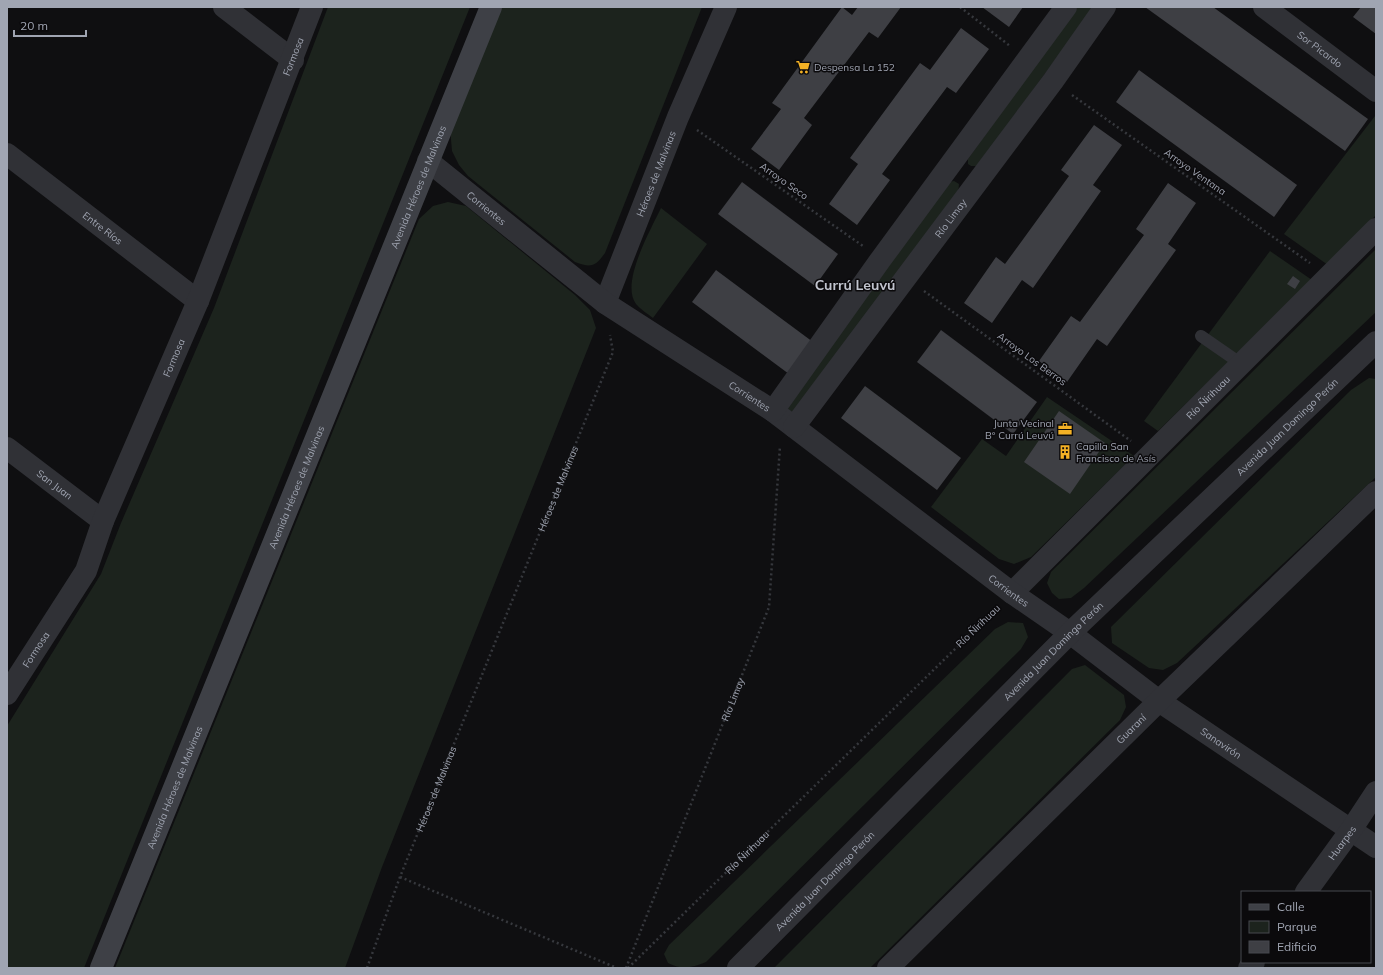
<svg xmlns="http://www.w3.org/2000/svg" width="1383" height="975" font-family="Mulish,sans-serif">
<rect width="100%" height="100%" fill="#0f0f11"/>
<g fill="#1c231d">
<polygon points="328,7 470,7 84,968 7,968 7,726 101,574 121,523 214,308"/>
<path d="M502 7H702L605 253C595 267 591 268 575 262L468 176 459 165 452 151 450 128Z"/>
<polygon points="1077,7 1094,7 977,166 971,166 968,164 968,159"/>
<polygon points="1375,116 1376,117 1376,215 1328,265 1284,234"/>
<polygon points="954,181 959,184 958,194 792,412 788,409 788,404 949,182"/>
<polygon points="448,202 466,206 575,295 590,310 596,328 382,867 345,968 115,968 419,219 433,206"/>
<path d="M661 208 707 244 653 318C648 314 640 309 636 304 620 283 651 229 661 208Z"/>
<polygon points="1376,249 1376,312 1084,588 1071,598 1059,599 1052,593 1047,583 1051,572"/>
<polygon points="1270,251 1312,280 1158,431 1144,421"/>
<polygon points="1369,378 1376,379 1376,477 1177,663 1163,670 1149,668 1112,643 1111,627 1351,390"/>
<polygon points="1047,397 1134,456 1031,557 1014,564 999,559 931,507 982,439 1006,456"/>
<path d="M1008 622 1023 623 1028 637 1021 649 706 962C691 968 682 970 668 963L664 954 669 945 995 629Z"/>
<polygon points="1085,665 1124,695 1126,707 1120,720 870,968 774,968 1072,669"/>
</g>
<g fill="#3e3f44">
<polygon points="842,7 852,15 858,7 901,7 878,38 869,32 804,118 812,125 779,170 751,149 781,109 772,103"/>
<polygon points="982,7 1023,7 1009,27"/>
<polygon points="1145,7 1213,7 1368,119 1345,151"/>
<polygon points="1361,7 1376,7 1376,34 1353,17"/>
<polygon points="961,28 989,49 956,93 947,87 882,174 890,180 857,225 829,204 858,164 850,158 920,63 930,70"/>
<polygon points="1139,70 1297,185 1274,217 1116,102"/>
<polygon points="1094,125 1122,145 1093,185 1101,191 1033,288 1022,280 992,323 964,303 996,257 1005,264 1069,176 1061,170"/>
<polygon points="742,182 838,254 815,286 718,214"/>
<polygon points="1168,183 1196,203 1168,244 1176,250 1107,346 1097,339 1067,382 1039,361 1071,316 1080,322 1144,235 1136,229"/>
<polygon points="716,270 813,342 789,374 692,302"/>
<polygon points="1293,276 1300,281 1295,289 1287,284"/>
<polygon points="941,330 1037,402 1013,434 917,362"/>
<polygon points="865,386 961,458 937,490 841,418"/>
<polygon points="1059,411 1105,443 1070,494 1024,462"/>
</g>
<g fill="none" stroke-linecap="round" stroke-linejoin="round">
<g stroke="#36383d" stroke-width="2.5" stroke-dasharray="2 3" stroke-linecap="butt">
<polyline points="960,7 1010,46"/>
<polyline points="1072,95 1310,263"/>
<polyline points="697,130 863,246"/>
<polyline points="924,291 1131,441"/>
<polyline points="400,877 617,968"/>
<path id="s1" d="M367 968 400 877 613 352 610 335"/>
<path id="s2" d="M626 968 769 607 780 446"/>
<path id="s3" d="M628 968 996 609"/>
</g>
<polyline stroke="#303136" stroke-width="12" points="1201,336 1240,363"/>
<g stroke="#303136" stroke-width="22">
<polyline points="224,7 293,60"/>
<path id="s4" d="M1264 7 1376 91"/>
<path id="s5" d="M7 154 198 301"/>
<path id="s6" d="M605 303 678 117 726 7"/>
<path id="s7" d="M7 448 103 521"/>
<path id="s8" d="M1012 593 1376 229"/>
<path id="s9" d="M1070 633 1159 701 1376 847"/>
<path id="s10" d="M7 694 86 571 103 521 198 301 312 7"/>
<path id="s11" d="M1306 892 1351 830 1376 792"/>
<path id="s12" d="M888 968 1159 701 1376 492"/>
<polyline points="1249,968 1254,962"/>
</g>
<g stroke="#303136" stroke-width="22">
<path id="s13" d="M428 161 605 303 773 411 1012 593 1070 633"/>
<polyline points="773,411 881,259 1066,7"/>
<path id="s14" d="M794 427 1053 81 1105 7"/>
<path id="s15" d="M738 968 1070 633 1376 342"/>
</g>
<path stroke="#3e4046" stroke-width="22" id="s16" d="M101 968 491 7"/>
</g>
<defs>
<symbol id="supermarket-bare" viewBox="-9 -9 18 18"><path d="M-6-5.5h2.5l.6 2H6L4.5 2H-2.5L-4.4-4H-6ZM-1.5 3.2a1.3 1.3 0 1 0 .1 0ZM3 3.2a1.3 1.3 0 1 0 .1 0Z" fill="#f3b125" stroke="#0b0a0c" stroke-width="2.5" paint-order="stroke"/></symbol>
<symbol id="office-bare" viewBox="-9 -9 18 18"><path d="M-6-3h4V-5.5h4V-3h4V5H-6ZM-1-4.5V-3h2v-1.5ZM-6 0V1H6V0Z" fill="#f3b125" stroke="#0b0a0c" stroke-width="2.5" paint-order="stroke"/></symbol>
<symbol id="building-bare" viewBox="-9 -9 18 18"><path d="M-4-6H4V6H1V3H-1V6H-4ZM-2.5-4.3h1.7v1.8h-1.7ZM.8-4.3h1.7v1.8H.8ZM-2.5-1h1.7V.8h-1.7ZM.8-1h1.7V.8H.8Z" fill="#f3b125" stroke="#0b0a0c" stroke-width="2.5" paint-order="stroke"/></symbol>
</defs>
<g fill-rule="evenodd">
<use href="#supermarket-bare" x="793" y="57" width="20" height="20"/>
<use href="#office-bare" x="1055" y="419" width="20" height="20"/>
<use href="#building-bare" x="1055" y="442" width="20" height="20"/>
</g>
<g text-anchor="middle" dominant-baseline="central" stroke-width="3" stroke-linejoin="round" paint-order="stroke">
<g font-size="10" fill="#a0a5b2" stroke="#0b0a0c">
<text stroke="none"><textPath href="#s4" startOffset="70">Sor Picardo</textPath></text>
<text stroke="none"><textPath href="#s10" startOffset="701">Formosa</textPath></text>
<text transform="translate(1195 172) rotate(35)">Arroyo Ventana</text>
<text stroke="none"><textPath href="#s6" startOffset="139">Héroes de Malvinas</textPath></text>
<text transform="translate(784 181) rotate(35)">Arroyo Seco</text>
<text stroke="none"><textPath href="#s16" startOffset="843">Avenida Héroes de Malvinas</textPath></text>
<text stroke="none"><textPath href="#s13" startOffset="75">Corrientes</textPath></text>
<text stroke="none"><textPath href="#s14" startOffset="261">Río Limay</textPath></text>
<text stroke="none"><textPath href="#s5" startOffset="121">Entre Ríos</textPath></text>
<text stroke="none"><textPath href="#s10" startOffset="377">Formosa</textPath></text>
<text transform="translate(1032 359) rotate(36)">Arroyo Los Berros</text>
<text stroke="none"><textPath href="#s13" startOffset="399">Corrientes</textPath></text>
<text stroke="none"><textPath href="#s8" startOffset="277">Río Ñirihuau</textPath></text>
<text stroke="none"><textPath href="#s15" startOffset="771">Avenida Juan Domingo Perón</textPath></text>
<text stroke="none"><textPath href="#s7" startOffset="60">San Juan</textPath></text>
<text stroke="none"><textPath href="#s16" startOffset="519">Avenida Héroes de Malvinas</textPath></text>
<text stroke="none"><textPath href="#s1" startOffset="516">Héroes de Malvinas</textPath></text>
<text stroke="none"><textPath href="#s13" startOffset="723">Corrientes</textPath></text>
<text transform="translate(978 626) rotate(-44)">Río Ñirihuau</text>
<text stroke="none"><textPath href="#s10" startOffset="53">Formosa</textPath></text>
<text stroke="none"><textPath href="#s15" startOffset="447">Avenida Juan Domingo Perón</textPath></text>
<text stroke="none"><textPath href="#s2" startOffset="289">Río Limay</textPath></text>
<text stroke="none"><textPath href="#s12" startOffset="341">Guaraní</textPath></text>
<text stroke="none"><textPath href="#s9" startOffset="187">Sanavirón</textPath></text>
<text stroke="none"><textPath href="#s16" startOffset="195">Avenida Héroes de Malvinas</textPath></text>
<text stroke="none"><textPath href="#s1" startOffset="192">Héroes de Malvinas</textPath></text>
<text stroke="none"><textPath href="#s11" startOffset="61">Huarpes</textPath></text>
<text stroke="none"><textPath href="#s3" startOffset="166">Río Ñirihuau</textPath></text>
<text stroke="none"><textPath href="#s15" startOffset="123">Avenida Juan Domingo Perón</textPath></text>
</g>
<g font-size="10" fill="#a0a5b2" stroke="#0b0a0c" text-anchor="start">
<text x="814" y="67">Despensa La 152</text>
<text x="1054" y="423" text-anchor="end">Junta Vecinal<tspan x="1054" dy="12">B° Currú Leuvú</tspan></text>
<text x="1076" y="446">Capilla San<tspan x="1076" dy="12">Francisco de Asís</tspan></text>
</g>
<g font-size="14" font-weight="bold" fill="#c1c4ce" stroke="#0b0a0c">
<text x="855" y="285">Currú Leuvú</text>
</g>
</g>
<rect width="1383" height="975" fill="none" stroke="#a0a5b2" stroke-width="16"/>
<rect x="1241" y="891" width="130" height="72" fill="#0b0a0c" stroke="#47484e"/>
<rect x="1249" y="904" width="20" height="6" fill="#3e4046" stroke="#47484e"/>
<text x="1277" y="911" font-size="12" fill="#a0a5b2">Calle</text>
<rect x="1249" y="921" width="20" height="12" fill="#1c231d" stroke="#47484e"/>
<text x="1277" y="931" font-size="12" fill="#a0a5b2">Parque</text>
<rect x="1249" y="941" width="20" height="12" fill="#3e3f44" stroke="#47484e"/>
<text x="1277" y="951" font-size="12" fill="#a0a5b2">Edificio</text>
<path d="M14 30v6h72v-6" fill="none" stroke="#a0a5b2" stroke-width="2"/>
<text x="20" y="30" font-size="12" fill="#a0a5b2" stroke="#0b0a0c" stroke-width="3" paint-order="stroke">20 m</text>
</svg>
